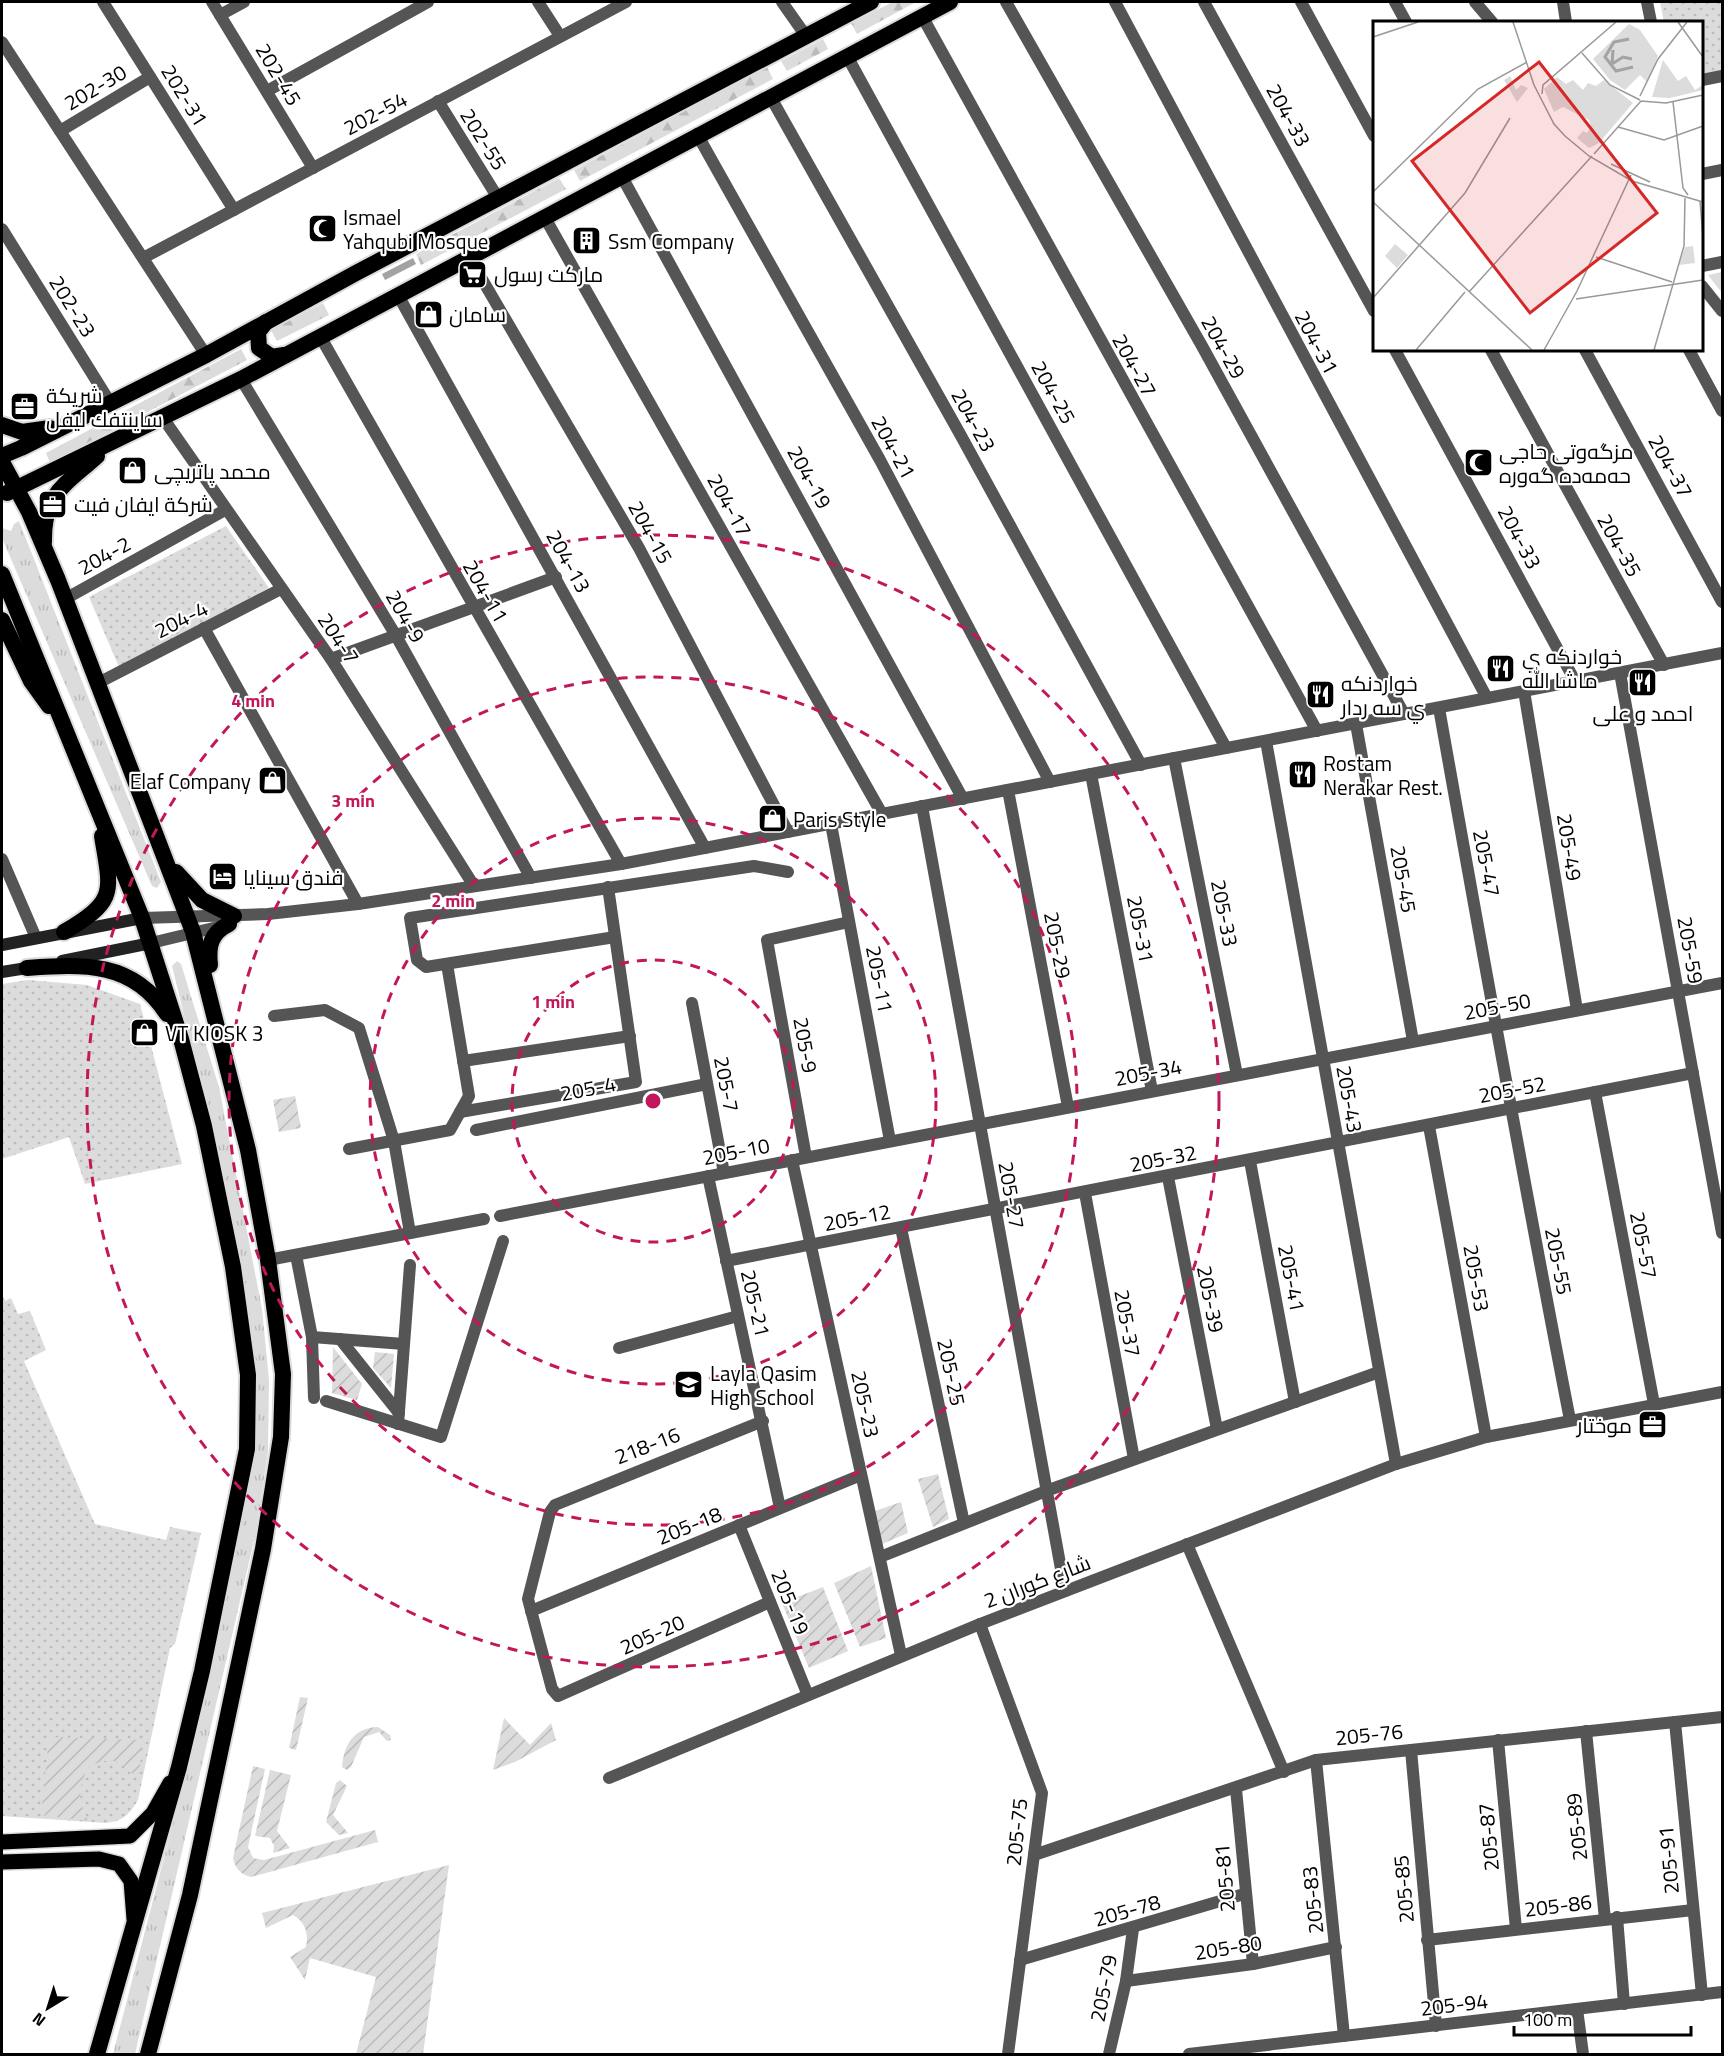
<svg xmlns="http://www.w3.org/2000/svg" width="1724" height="2056" font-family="'Titillium Web',Cairo,sans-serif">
<defs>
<pattern id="grass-tufts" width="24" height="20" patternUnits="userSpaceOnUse" patternTransform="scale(1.5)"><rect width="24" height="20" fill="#dcdcdc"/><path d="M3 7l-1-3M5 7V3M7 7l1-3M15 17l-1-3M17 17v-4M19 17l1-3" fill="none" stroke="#bbb"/></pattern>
<pattern id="forest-firs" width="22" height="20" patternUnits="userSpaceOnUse" patternTransform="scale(1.5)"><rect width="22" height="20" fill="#dcdcdc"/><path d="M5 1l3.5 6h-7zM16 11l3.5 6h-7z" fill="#bbb"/></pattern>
<pattern id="park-dots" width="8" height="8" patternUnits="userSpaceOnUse" patternTransform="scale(1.5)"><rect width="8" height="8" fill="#dcdcdc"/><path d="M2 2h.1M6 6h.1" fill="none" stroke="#bbb" stroke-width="1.8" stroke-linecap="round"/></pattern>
<pattern id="garden-furrows" width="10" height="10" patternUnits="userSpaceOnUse" patternTransform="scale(1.5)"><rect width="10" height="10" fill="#dcdcdc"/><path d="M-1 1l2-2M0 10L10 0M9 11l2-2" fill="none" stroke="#bbb"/></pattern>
</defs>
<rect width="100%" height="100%" fill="#fff"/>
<g fill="url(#grass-tufts)">
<polygon points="1722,272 1722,293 1708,275"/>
<polygon points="19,521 161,882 157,888 152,886 2,538 2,528 11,531 14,524"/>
<polygon points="177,961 181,964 219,1087 262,1309 269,1380 268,1451 256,1532 135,2054 113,2054 179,1800 240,1530 252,1451 203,1093 172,966"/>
</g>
<g fill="url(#forest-firs)">
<polygon points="893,2 916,2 857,34 851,23"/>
<polygon points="823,39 828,49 787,71 781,61"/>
<polygon points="767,67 773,79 580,181 574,170"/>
<polygon points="559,178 566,189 421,265 416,254"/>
<polygon points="323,303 329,315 277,341 271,330"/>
<polygon points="241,349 247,360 50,463 46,453"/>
</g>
<g fill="url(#park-dots)">
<polygon points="1660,2 1722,2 1722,70 1702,74 1702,22 1664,22"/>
<polygon points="226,526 269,588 119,667 89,597"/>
<polygon points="28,980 87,985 140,1004 182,1164 85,1184 69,1137 2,1159 2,984"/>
<path d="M2 1294 5 1301 11 1298 18 1314 30 1311 46 1350 24 1361 95 1524 166 1540 170 1527 201 1533 175 1644 170 1648 138 1800C129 1815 123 1821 106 1823L2 1816Z"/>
</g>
<g fill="url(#garden-furrows)">
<polygon points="295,1096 301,1128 279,1132 273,1100"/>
<polygon points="333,1347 362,1384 357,1400 332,1393"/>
<polygon points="375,1352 394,1354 391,1388 373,1368"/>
<polygon points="938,1474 949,1519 933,1527 918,1479"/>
<polygon points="901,1502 908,1533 882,1544 875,1511"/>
<polygon points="871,1566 886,1638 860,1647 834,1583"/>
<polygon points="823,1587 848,1651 809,1668 782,1603"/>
<polygon points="300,1697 308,1698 296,1750 289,1748"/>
<polygon points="504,1718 530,1745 551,1723 556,1740 515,1762 493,1770"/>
<path d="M378 1727 390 1735 391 1740 387 1741 379 1732 364 1737 351 1767 347 1770 342 1767C344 1744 354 1728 378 1727Z"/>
<path d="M49 1737 142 1740 139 1781C122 1760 114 1756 89 1766 78 1787 77 1801 89 1821L41 1815Z"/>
<path d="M253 1766 265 1769 248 1847 253 1858 264 1860 375 1830 378 1842 251 1877C241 1875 235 1868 233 1858Z"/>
<polygon points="270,1770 291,1775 277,1831 290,1848 273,1853 274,1846 270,1838 255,1836"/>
<polygon points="340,1780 347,1786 333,1815 348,1833 339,1835 326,1822 336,1783"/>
<path d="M449 1865 423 2054H356L376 1977 310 1958 305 1980 290 1957 306 1947C309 1933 305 1922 293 1915L266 1928 262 1913Z"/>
</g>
<polygon fill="#a3a3a3" points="413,258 416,264 385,280 382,274"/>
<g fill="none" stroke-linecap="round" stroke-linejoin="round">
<defs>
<g id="primary">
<polyline points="2,1842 130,1836 153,1813 170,1783"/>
<polyline points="2,1862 99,1859 119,1864 131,1881 134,1919"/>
</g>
<g id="trunk">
<polyline points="266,322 258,332 259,348 272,357 284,355"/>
<polyline points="2,425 22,432 50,428"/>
<polyline points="2,456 21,448 206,355 356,273 871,2"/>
<polyline points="2,462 29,512 58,580 193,932 248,1150 268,1260 283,1374 281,1437 263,1549 190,1895 148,2054"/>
<polyline points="7,493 241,379 950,2"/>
<path d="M44 542C43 494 64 486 97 456"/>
<polyline points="2,574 142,918 181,1039 204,1126 233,1267 248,1375 247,1449 202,1671 179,1767 97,2054"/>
<polyline points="2,620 31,681 49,706"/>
<polyline points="176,872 202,900 234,916"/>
<path d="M64 932C118 900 111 892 102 836"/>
<path d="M210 965C208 947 210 933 229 924"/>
<path d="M27 968C84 964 133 961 167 1014"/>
</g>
</defs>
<use href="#primary" stroke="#dbdbdb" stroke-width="18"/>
<use href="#trunk" stroke="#dbdbdb" stroke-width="20"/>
<g stroke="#555" stroke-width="12">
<polyline points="103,2 234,210"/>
<polyline points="212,2 313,168"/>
<polyline points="538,2 560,36"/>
<polyline points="1006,2 1202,346 1404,714"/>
<polyline points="1115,2 1487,698"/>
<polyline points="1204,2 1374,311"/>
<polyline points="1301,2 1374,136"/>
<polyline points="1395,2 1406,22"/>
<polyline points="1475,2 1492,22"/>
<polyline points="1563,2 1566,22"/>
<polyline points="1647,2 1651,22"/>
<polyline points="220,15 244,2"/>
<polyline points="922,16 1317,731"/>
<polyline points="2,42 206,355"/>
<polyline points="847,56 1226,748"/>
<polyline points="1702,80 1722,76"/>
<polyline points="267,91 428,2"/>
<polyline points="770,96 960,434 1141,765"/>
<polyline points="438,101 498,198"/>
<polyline points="60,131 150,77"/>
<polyline points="697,134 880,460 1050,782"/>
<polyline points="1702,174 1722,170"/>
<polyline points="621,175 963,799"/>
<polyline points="544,216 882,814"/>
<polyline points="2,229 111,404"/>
<polyline points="469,257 639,548 788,832"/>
<polyline points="143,258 626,2"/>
<polyline points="1702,266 1722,262"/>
<polyline points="1702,286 1722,311"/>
<polyline points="398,295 705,848"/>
<polyline points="320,336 621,864"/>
<polyline points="1395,350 1575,681"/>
<polyline points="1491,350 1664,665"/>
<polyline points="1585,350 1722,602"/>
<polyline points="1689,350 1722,411"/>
<polyline points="241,379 395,634 531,878"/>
<polyline points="163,418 331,659 474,886"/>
<polyline points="65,599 225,510"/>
<polyline points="204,628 358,904"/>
<polyline points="331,659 556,577"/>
<polyline points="1620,673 1722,1233"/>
<polyline points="98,683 281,589"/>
<polyline points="1524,691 1577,1010"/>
<path d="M1439 708C1481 945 1524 1183 1570 1420"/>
<polyline points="1356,724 1413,1041"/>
<polyline points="1266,741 1396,1464"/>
<polyline points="1174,758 1237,1075"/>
<polyline points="1091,774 1152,1091"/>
<polyline points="1008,790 1068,1107"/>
<polyline points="922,806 1065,1591"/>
<polyline points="831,824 890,1141"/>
<polyline points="2,859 36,938"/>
<polyline points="615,937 426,967 417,960 410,918 754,866 788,872"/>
<polyline points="692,1003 724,1173"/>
<polyline points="274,1016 325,1010 359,1028 394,1141 410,1233"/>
<polyline points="463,1061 630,1036"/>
<polyline points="1595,1092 1654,1404"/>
<polyline points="460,1112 636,1082 608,887"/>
<polyline points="1429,1126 1486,1437"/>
<polyline points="476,1130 707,1084"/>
<polyline points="349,1149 450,1130 469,1096 447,964"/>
<polyline points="806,1157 767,940 849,922"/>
<polyline points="792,1160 901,1655"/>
<polyline points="1250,1161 1295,1402"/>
<polyline points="708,1176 780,1508"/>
<polyline points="1168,1177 1217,1429"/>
<polyline points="1085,1193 1134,1459"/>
<polyline points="500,1216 1722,983"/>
<polyline points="901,1228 964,1523"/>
<polyline points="296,1255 312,1337 314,1398"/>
<polyline points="268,1260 484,1219"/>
<polyline points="726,1261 1693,1073"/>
<polyline points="312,1337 404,1344"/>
<polyline points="340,1339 399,1413"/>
<polyline points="619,1348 738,1316"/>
<polyline points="326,1401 441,1437 503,1241"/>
<polyline points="763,1421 555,1505 550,1512 528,1599 552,1689 558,1696 770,1602"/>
<polyline points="398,1424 410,1265"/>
<polyline points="739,1525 807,1693"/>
<polyline points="1187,1544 1284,1772"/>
<polyline points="880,1557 1046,1491 1379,1372"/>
<polyline points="531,1611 861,1475"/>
<polyline points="980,1624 1042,1793 1008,2054"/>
<polyline points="1675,1722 1702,1995"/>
<polyline points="1586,1731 1605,1919"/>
<polyline points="1498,1740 1516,1929"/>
<polyline points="1411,1750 1436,2026"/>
<polyline points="1316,1760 1344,2036"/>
<polyline points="1236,1789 1253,1964"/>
<polyline points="1034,1855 1316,1760 1722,1717"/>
<polyline points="1617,1917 1624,2004"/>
<polyline points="1427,1940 1693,1910"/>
<polyline points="1020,1960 1244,1894"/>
<polyline points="1126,1981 1253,1964 1336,1947"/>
<polyline points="1577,2009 1583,2054"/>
<polyline points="1109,2054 1126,1981 1133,1929"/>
<polyline points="1189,2054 1722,1992"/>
</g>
<g stroke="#555" stroke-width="12">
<polyline points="782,2 806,36"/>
<polyline points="142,918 268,914 358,904 621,864 1722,653"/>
<polyline points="151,943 226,925"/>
<polyline points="609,1778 980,1624 1396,1464 1486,1437 1722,1392"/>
</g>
<g stroke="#222" stroke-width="12">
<polyline points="2,945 142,918"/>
<polyline points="62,961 151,943"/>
<polyline points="2,972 33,967"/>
</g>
<use href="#primary" stroke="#000" stroke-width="15"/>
<use href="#trunk" stroke="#000" stroke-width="16"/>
</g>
<g fill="none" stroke="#c2185b" stroke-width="3" stroke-dasharray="10 8">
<circle cx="653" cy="1101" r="141"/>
<circle cx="653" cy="1101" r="283"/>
<circle cx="653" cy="1101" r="424"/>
<circle cx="653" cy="1101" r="566"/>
</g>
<defs>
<symbol id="mosque-square" viewBox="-11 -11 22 22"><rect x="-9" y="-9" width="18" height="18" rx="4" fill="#000" stroke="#fff"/><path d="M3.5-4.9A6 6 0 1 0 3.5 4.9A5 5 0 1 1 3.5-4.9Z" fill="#fff"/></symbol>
<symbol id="building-square" viewBox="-11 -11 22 22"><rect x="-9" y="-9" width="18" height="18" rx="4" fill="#000" stroke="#fff"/><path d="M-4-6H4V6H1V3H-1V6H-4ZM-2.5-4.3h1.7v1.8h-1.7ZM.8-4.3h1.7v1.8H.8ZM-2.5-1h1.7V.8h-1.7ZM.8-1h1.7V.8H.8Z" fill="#fff"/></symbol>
<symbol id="supermarket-square" viewBox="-11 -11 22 22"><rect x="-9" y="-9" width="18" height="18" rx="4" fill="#000" stroke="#fff"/><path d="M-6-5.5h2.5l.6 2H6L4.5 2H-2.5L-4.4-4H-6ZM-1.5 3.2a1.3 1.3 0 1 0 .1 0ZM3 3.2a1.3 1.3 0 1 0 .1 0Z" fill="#fff"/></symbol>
<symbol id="shop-square" viewBox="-11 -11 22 22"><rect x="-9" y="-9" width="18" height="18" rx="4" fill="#000" stroke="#fff"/><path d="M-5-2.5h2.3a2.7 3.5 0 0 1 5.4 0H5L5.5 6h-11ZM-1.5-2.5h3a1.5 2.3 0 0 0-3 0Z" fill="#fff"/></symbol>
<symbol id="office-square" viewBox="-11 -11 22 22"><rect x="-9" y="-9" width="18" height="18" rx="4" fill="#000" stroke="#fff"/><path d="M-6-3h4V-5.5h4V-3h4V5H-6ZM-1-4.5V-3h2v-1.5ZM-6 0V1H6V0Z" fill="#fff"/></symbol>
<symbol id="restaurant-square" viewBox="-11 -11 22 22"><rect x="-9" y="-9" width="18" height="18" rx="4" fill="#000" stroke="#fff"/><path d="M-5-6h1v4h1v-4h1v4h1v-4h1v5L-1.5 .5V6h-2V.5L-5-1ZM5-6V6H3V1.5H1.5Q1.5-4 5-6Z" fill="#fff"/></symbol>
<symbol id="hotel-square" viewBox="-11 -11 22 22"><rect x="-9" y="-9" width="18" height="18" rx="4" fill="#000" stroke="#fff"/><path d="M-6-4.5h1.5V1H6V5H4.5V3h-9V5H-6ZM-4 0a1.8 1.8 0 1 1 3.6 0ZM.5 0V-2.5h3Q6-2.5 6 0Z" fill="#fff"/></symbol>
<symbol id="school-square" viewBox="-11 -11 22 22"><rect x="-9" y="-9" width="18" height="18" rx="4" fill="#000" stroke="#fff"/><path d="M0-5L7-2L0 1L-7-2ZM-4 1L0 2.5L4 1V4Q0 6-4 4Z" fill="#fff"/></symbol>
</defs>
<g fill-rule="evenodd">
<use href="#mosque-square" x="306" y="212" width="33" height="33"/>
<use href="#building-square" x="570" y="224" width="33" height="33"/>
<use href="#supermarket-square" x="456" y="258" width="33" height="33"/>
<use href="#shop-square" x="412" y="298" width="33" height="33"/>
<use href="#office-square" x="8" y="390" width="33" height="33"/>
<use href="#mosque-square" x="1462" y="446" width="33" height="33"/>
<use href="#shop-square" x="116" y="454" width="33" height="33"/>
<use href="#office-square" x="36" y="488" width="33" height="33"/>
<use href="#restaurant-square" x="1484" y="652" width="33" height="33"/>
<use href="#restaurant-square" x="1626" y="666" width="33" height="33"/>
<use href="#restaurant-square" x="1304" y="678" width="33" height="33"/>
<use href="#restaurant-square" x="1286" y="758" width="33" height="33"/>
<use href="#shop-square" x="256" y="764" width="33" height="33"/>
<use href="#shop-square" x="756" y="802" width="33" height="33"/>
<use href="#hotel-square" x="206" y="860" width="33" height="33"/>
<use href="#shop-square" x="128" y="1016" width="33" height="33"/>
<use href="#school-square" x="672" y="1368" width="33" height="33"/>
<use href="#office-square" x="1636" y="1408" width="33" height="33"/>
</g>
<g text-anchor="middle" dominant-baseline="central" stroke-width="4.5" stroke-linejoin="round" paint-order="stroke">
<g font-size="21" fill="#000" stroke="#fff">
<text transform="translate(279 74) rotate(59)">202-45</text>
<text transform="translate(95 87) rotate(-31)">202-30</text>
<text transform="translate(185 95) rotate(58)">202-31</text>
<text transform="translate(375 113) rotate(-28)">202-54</text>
<text transform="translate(1289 115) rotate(61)">204-33</text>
<text transform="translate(484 139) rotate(58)">202-55</text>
<text transform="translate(73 306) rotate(58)">202-23</text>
<text transform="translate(1317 342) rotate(62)">204-31</text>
<text transform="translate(1224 347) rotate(61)">204-29</text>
<text transform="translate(1135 365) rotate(61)">204-27</text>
<text transform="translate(1054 392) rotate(61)">204-25</text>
<text transform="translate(974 420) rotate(61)">204-23</text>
<text transform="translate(894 447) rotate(61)">204-21</text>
<text transform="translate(1671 466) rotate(61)">204-37</text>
<text transform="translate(810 477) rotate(61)">204-19</text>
<text transform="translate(730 505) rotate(61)">204-17</text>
<text transform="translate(651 532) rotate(61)">204-15</text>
<text transform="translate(1520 537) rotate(62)">204-33</text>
<text transform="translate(1620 545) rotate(61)">204-35</text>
<text transform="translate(104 555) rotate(-29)">204-2</text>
<text transform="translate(569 561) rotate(61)">204-13</text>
<text transform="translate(486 591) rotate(60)">204-11</text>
<text transform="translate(406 616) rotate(60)">204-9</text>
<text transform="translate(181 619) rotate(-27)">204-4</text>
<text transform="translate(339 638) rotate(56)">204-7</text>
<text transform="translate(1570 847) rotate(81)">205-49</text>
<text transform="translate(1487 863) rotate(79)">205-47</text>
<text transform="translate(1404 879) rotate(80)">205-45</text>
<text transform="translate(1225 913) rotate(79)">205-33</text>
<text transform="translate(1141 929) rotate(79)">205-31</text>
<text transform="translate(1058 945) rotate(79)">205-29</text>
<text transform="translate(1691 950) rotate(80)">205-59</text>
<text transform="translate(880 979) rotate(79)">205-11</text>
<text transform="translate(1497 1006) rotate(-11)">205-50</text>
<text transform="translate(806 1045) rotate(80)">205-9</text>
<text transform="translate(1148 1072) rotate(-11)">205-34</text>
<text transform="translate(727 1084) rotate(79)">205-7</text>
<text transform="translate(588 1088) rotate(-11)">205-4</text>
<text transform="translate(1512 1089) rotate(-11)">205-52</text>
<text transform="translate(1350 1099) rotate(80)">205-43</text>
<text transform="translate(736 1151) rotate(-11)">205-10</text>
<text transform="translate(1163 1158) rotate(-11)">205-32</text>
<text transform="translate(1012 1195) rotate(80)">205-27</text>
<text transform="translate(857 1217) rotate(-11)">205-12</text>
<text transform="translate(1644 1245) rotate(79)">205-57</text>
<text transform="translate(1559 1261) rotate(79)">205-55</text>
<text transform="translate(1292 1278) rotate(79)">205-41</text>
<text transform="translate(1477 1278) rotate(80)">205-53</text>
<text transform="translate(1211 1299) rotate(79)">205-39</text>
<text transform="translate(756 1303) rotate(77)">205-21</text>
<text transform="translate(1128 1323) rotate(80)">205-37</text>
<text transform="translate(952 1372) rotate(78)">205-25</text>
<text transform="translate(866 1404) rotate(78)">205-23</text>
<text transform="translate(647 1445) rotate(-21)">218-16</text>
<text transform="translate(689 1525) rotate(-22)">205-18</text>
<text transform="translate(1037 1581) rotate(-21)">شارع كوران 2</text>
<text transform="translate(791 1602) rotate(68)">205-19</text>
<text transform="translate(652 1634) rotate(-24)">205-20</text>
<text transform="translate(1369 1734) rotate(-6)">205-76</text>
<text transform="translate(1576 1827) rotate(-96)">205-89</text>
<text transform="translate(1016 1832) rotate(-84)">205-75</text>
<text transform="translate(1488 1837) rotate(-95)">205-87</text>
<text transform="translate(1668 1860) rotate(-95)">205-91</text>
<text transform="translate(1224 1878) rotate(-95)">205-81</text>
<text transform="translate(1403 1889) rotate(-95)">205-85</text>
<text transform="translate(1312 1900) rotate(-96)">205-83</text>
<text transform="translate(1558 1905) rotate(-7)">205-86</text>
<text transform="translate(1127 1910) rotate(-16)">205-78</text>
<text transform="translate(1228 1947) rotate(-9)">205-80</text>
<text transform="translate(1103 1988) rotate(-79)">205-79</text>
<text transform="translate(1454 2004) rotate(-7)">205-94</text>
</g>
<g font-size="21" fill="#000" stroke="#fff" text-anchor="start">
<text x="343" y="217">Ismael<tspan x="343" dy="24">Yahqubi Mosque</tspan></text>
<text x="608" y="241">Ssm Company</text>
<text x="494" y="274">مارکت رسول</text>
<text x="449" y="314">سامان</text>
<text x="46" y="395">شريكة<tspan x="46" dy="24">ساينتفك ليفل</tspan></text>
<text x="1499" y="451">مزگه‌وتی حاجی<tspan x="1499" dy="24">حه‌مه‌ده‌ گه‌وره</tspan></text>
<text x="154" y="471">محمد پاتریچی</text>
<text x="74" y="504">شركة ايفان فيت</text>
<text x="1522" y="656">خواردنكه ي<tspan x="1522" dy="24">ماشا الله</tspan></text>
<text x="1341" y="683">خواردنكه<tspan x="1341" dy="24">ي سه ردار</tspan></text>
<text x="1643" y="713" text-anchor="middle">احمد و علی</text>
<text x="1323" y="763">Rostam<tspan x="1323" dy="24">Nerakar Rest.</tspan></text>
<text x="251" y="781" text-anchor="end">Elaf Company</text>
<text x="793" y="819">Paris Style</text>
<text x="243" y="877">فندق سينايا</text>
<text x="165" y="1033">VT KIOSK 3</text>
<text x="710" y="1373">Layla Qasim<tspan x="710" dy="24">High School</tspan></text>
<text x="1632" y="1425" text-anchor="end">موختار</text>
</g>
</g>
<g transform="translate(1373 21)">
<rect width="330" height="330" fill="#fff"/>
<path d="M256 3 267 9 285 35 274 61 267 54 252 69 237 59 220 38ZM290 39 305 60 313 55 322 69 330 64V69L297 77 279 76ZM184 56 193 63 200 59 210 69 215 62 223 65 231 59 260 82 226 122 216 127 204 117 210 110 214 112 218 106 216 99 190 86 181 91 177 82 171 68ZM22 223 35 234 24 247 12 235ZM320 225 322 242 306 244 312 226Z" fill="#dcdcdc"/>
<path d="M137 55 143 69 148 64 155 67 144 81 131 59Z" fill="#dcdcdc"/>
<path fill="none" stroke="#a3a3a3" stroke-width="3" d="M256 18 241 21 232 36 243 50 260 46M240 29 239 43 250 36 259 38"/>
<path fill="none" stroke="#999" stroke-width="1.5" d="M140 1 161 64 181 103 192 115 216 135 259 160 330 181M305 1 330 36M0 16 45 1M209 32 237 64 267 79M169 73 170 64 243 1M267 75 285 38 314 1M300 81 310 167 315 174M245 106 291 119 330 105M221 133 268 80 293 82 330 74M238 143 277 161M0 171 105 68 154 41M327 180 330 216M0 181 159 329M223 236 299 261M96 271 219 135M0 277 92 172 137 97M203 278 330 259M43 329 92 271M171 329 204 270 258 154M281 329 311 225 312 177"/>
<path fill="#d62828" fill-opacity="0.15" stroke="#d62828" stroke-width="3" d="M166 41 284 192 157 292 39 140Z"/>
<rect width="330" height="330" fill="none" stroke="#000" stroke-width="3"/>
</g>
<circle cx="653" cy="1101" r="9" fill="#c2185b" stroke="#fff" stroke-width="3"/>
<g font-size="18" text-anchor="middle" font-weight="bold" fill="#c2185b" stroke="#fff" stroke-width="4.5" stroke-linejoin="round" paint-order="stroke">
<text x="253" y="707">4 min</text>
<text x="353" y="807">3 min</text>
<text x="453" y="907">2 min</text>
<text x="553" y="1008">1 min</text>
</g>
<rect width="1724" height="2056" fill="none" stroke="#000000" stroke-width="6"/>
<g transform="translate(48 2008) rotate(218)" stroke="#ffffff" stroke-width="4.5" paint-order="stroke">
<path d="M0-4.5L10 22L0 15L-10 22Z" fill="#000000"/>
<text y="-9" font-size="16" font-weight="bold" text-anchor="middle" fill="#000000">N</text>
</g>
<path d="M1514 2026v9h177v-9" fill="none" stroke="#000000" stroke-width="3"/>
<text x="1523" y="2026" font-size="18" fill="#000000" stroke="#ffffff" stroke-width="4.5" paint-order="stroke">100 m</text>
</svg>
